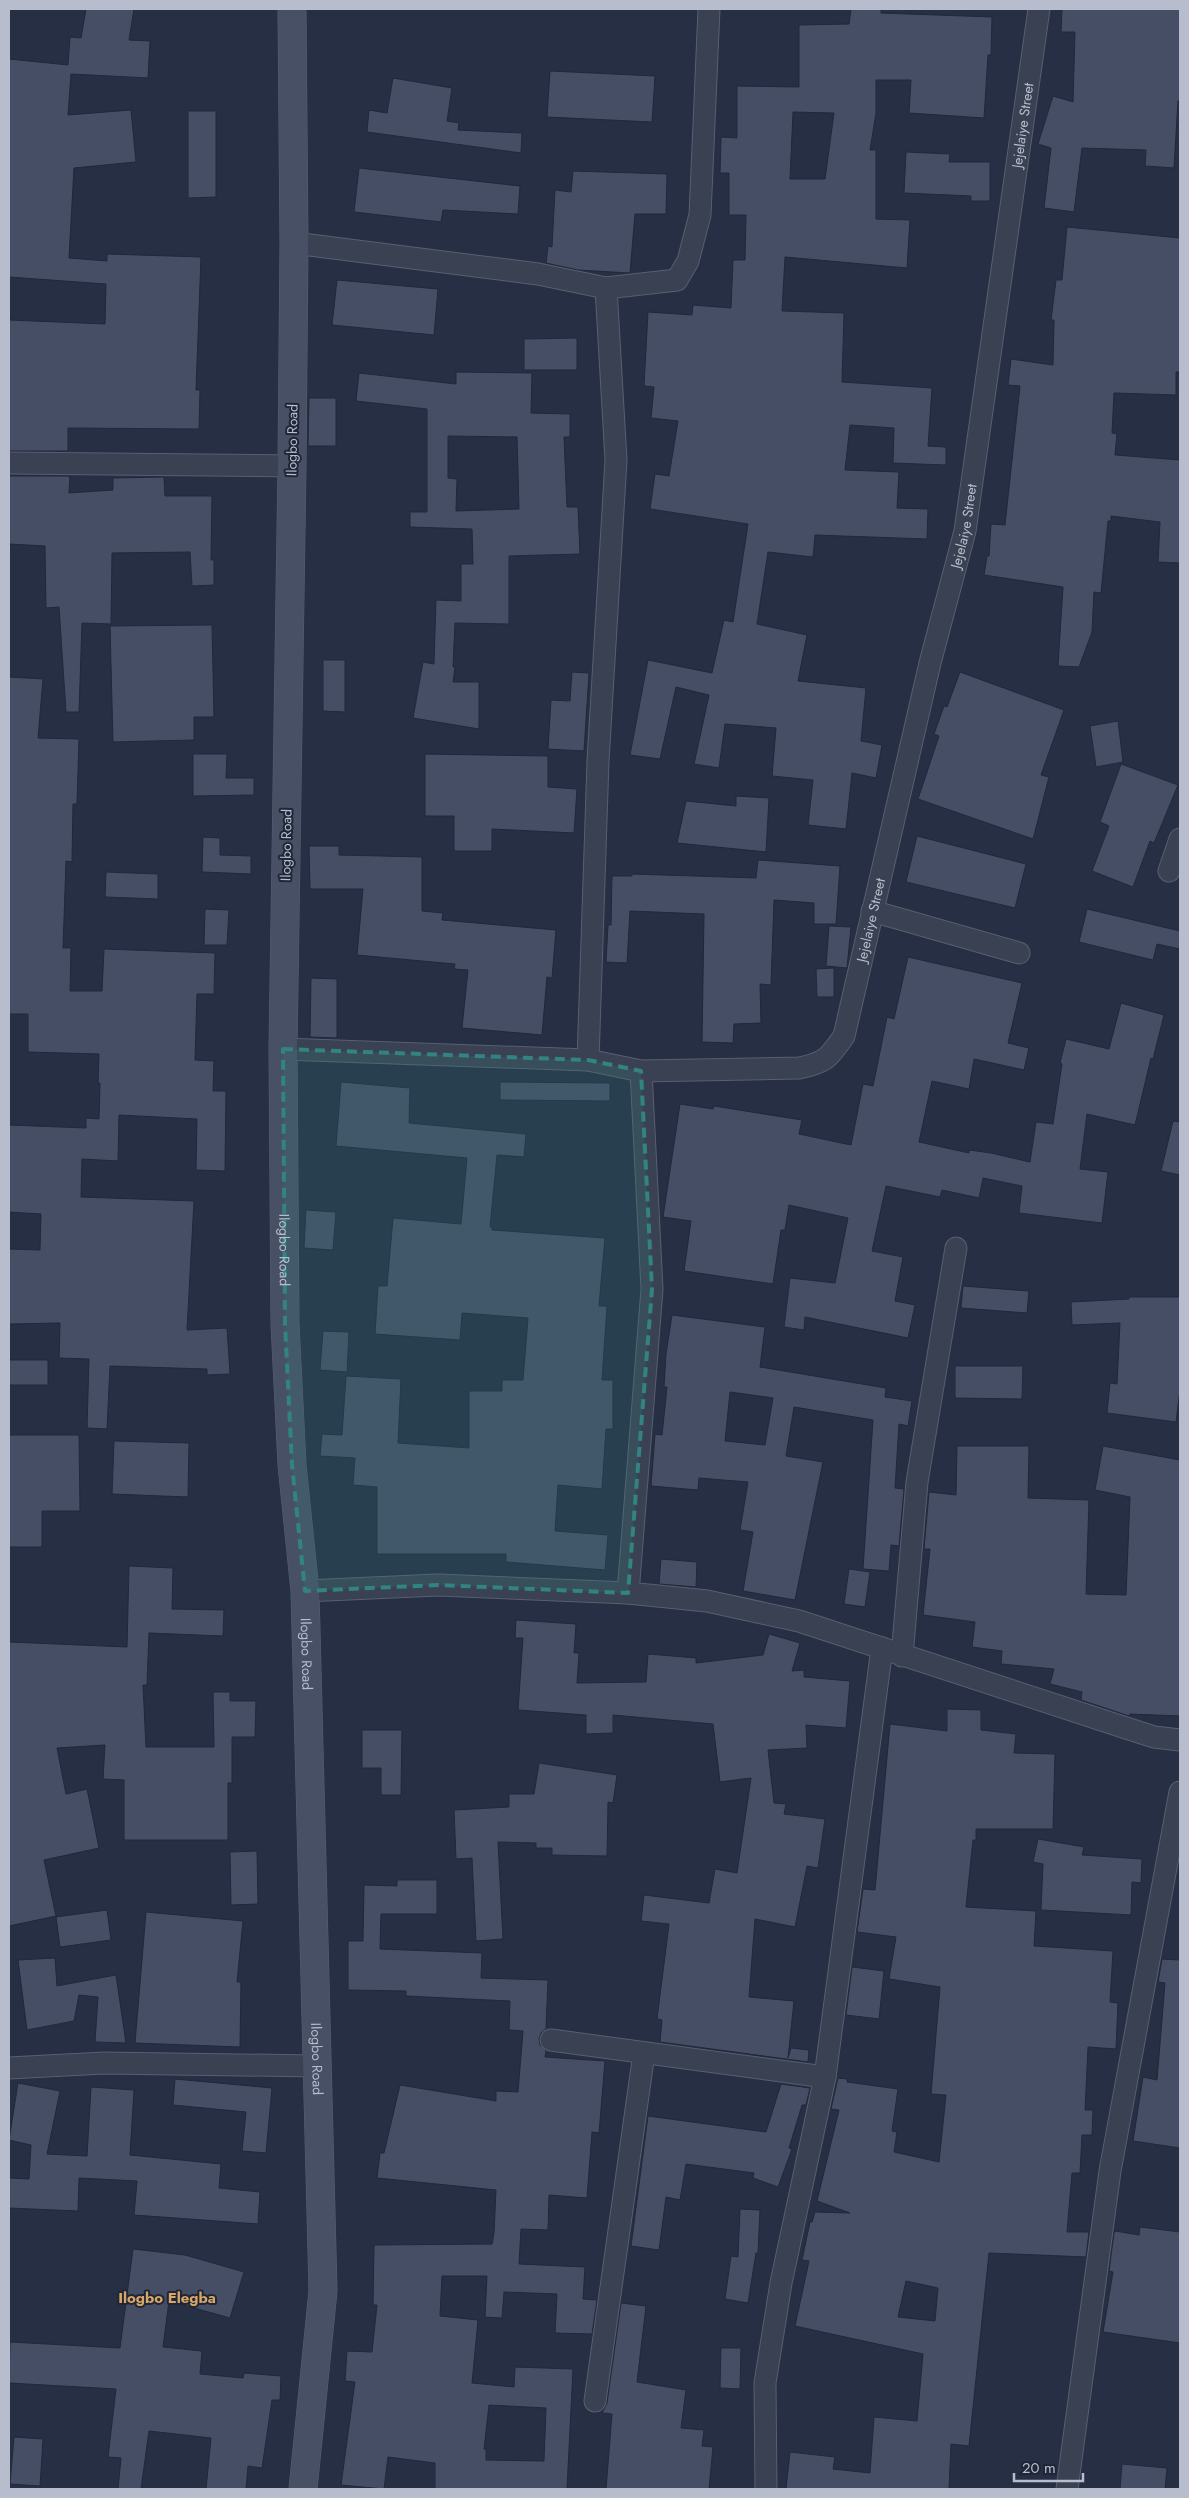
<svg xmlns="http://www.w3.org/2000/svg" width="1189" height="2498" font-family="Jost,sans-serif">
<rect width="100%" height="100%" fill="#262f43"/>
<g fill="#454e65" stroke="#21283a" fill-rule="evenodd">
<polygon points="86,9 134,9 129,40 150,41 148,78 71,74 68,115 131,110 136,162 74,168 69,258 107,261 107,254 201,257 196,390 200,390 199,429 68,428 68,451 9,451 9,320 105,324 106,284 9,277 9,59 68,65 70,37 81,38"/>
<path d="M851 9H881V13L992 17 991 55H988L984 118 909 113 911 80H876V113L870 150H876V219L910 220 907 268 785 257 782 311 844 313 842 382 932 388 928 446 946 447V465L893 463 894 428 850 425 845 470 899 472 897 508 928 509 927 539 815 535 813 557 768 552 757 624 807 635 798 681 866 688 861 741 882 745 876 778 852 773 846 829 808 825 813 780 772 776 776 728 725 724 719 768 694 764 709 695 676 687 660 759 630 755 648 660 712 673 724 620 733 622 748 524 650 509 655 474 669 476 678 421 651 418 654 387 644 386 648 312 692 315 693 305 731 308 733 260H745L746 215H729V173H720L721 137 737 138V86L799 87V25L849 24ZM793 112 834 113 825 179H790Z"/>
<polygon points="1062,9 1180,9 1180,101 1178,101 1174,168 1145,166 1146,150 1082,148 1074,212 1044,208 1051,148 1038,144 1053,96 1073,102 1075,32 1061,32"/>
<polygon points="550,71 655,76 652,122 547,117"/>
<polygon points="393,78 452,88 447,121 459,123 458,130 522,133 521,153 367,132 369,110 387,113"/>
<polygon points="188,111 216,111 216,197 188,198"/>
<polygon points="906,152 950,154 949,162 990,162 990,201 971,201 971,196 904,193"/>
<polygon points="359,168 520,186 518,214 443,210 441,222 354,212"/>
<polygon points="573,171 667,174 666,214 635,214 630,273 578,270 546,263 548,246 552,247 555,190 571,192"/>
<polygon points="1067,227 1180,238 1180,372 1176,372 1176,395 1114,393 1112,433 1117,434 1115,455 1180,460 1180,563 1158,562 1160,522 1111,516 1111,521 1108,521 1101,593 1094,592 1092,632 1079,667 1058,666 1063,587 984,575 987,556 989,556 991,524 1005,525 1020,386 1008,385 1011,359 1053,365 1054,320 1051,320 1056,280 1062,280"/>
<polygon points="337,280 438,289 434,335 332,325"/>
<polygon points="577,338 577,370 524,370 524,339"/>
<path d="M456 372 532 373 531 413 570 414V437H564L567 507H578L580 554 509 556V624L455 623 453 667H455L453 682H479V729L413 718 423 662 434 664 436 600 461 601V564H473L472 529 410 527V512H427V409L356 401 359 373 456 384ZM448 436 517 437 519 509 456 511 457 479 448 478Z"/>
<polygon points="309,398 336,398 336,446 308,446"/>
<polygon points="9,476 67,476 70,477 69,493 113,490 113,478 164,477 165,496 212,496 211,560 214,560 214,585 192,586 190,552 112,553 111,624 82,623 79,712 66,712 59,607 46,608 45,546 9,544"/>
<polygon points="212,625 214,717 194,717 194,740 113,742 110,626"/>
<polygon points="323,660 345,660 345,712 323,711"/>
<polygon points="572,672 589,673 584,751 548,749 551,700 570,701"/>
<polygon points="960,672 1064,710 1041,775 1049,777 1033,839 918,799 939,736 934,734 944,706 947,707"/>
<polygon points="9,677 43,679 38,738 79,739 77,804 73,804 72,862 66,861 63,948 71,948 70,991 102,991 104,949 215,953 214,994 197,994 195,1060 214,1061 213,1091 226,1091 225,1171 196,1170 197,1119 119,1115 118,1161 82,1159 81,1197 194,1201 187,1330 227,1328 230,1374 207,1375 207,1369 110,1366 107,1429 87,1428 89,1359 59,1358 60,1323 9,1324 9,1249 40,1250 41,1214 9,1212 9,1125 86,1128 86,1118 99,1119 100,1083 98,1083 99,1054 28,1052 28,1014 9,1014"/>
<polygon points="1118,721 1123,762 1096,767 1090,726"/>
<polygon points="193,754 227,754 226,778 254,778 254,795 193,796"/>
<polygon points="425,754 548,756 548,787 577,789 574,833 492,829 492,851 454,851 454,816 425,816"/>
<polygon points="1121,764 1178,785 1154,843 1150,841 1133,887 1092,871 1109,826 1100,822"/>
<polygon points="736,796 769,798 766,852 677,843 686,801 736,806"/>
<polygon points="917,836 1026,864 1015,908 906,882"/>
<polygon points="203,837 220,838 220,855 251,856 251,874 202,872"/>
<polygon points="309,846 339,846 339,855 422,857 422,911 443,913 442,920 556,930 552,978 547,977 542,1035 462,1028 468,970 454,969 455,964 357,955 363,889 310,889"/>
<polygon points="758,860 840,866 836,924 814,924 814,903 774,900 771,985 760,984 761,1023 734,1024 733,1043 702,1042 704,914 630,911 627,963 606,962 608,925 611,925 612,876 632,876 632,874 756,878"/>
<polygon points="106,872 158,874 158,899 105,897"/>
<polygon points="205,909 229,910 227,945 204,945"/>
<polygon points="1087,909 1180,931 1180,949 1157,944 1153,960 1079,942"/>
<polygon points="829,926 851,927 847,968 826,966"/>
<polygon points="908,957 1022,983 1008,1043 1029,1048 1024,1070 974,1059 969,1089 932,1081 919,1142 969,1153 969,1150 991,1153 1030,1162 1036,1122 1053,1124 1062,1064 1060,1063 1066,1039 1109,1049 1121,1003 1164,1015 1153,1059 1151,1058 1135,1125 1087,1114 1080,1169 1108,1172 1102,1223 1019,1213 1022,1186 983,1178 979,1198 942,1190 940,1197 886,1186 872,1251 903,1257 895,1301 915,1305 908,1338 805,1317 804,1330 784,1327 790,1278 835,1283 848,1218 789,1205 785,1230 781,1230 773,1284 684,1271 691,1221 663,1217 680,1104 713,1109 714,1106 802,1120 799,1134 851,1145 863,1084 873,1086 887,1017 894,1019"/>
<polygon points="834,968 834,997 817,997 816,969"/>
<polygon points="311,978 337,979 337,1038 310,1037"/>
<polygon points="341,1082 410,1088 409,1123 526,1134 524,1157 497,1155 490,1227 492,1227 492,1230 605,1238 599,1306 607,1306 602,1380 613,1380 613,1429 606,1429 602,1489 558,1485 555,1531 608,1535 605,1570 506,1562 506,1554 377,1554 377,1487 353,1485 355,1458 320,1456 322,1434 342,1435 346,1376 401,1379 398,1443 469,1448 469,1391 502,1391 502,1380 523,1380 528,1318 462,1313 460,1340 375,1334 378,1286 387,1286 393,1218 461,1224 467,1158 336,1146"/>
<polygon points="500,1082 610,1083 610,1101 500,1100"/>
<polygon points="1173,1121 1180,1122 1180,1175 1161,1171"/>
<polygon points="306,1210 336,1212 333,1250 304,1248"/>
<polygon points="963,1286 1029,1291 1027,1313 961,1308"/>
<polygon points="1129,1297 1180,1297 1180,1389 1176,1422 1107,1413 1110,1383 1117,1384 1120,1323 1072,1325 1071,1302 1129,1299"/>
<path d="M672 1315 765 1327 760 1367 886 1388 885 1397 912 1401 908 1426 899 1424 895 1488 904 1489 899 1546 891 1545 889 1571 863 1569 873 1420 794 1407 786 1456 823 1462 795 1600 743 1591 753 1532 740 1530 748 1482 699 1478 698 1490 651 1486 655 1434 662 1435 667 1387H664L666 1354ZM730 1392 773 1398 765 1445 725 1441Z"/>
<polygon points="323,1331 349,1332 347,1372 320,1370"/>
<rect x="9" y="1360" width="39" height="25"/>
<polygon points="955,1366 1023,1366 1022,1399 955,1398"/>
<polygon points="9,1435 79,1435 80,1511 42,1511 42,1547 9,1547"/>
<polygon points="114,1441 189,1443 188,1497 112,1494"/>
<polygon points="957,1446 1029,1446 1028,1498 1089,1500 1086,1594 1126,1595 1130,1497 1095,1490 1103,1446 1180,1460 1180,1716 1130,1714 1129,1716 1081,1700 1082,1692 1050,1684 1054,1669 1001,1664 1002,1651 972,1647 975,1622 923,1615 930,1549 924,1549 929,1492 956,1495"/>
<polygon points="661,1559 697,1562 696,1587 659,1584"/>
<polygon points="129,1566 173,1568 172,1609 224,1610 223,1636 149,1633 147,1685 143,1685 146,1747 214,1747 213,1692 230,1692 230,1701 256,1701 255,1737 232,1737 232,1783 228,1783 228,1840 124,1840 124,1780 103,1779 105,1745 57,1748 66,1794 87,1789 99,1848 44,1860 56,1916 9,1926 9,1642 127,1647"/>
<polygon points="849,1569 870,1572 865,1607 844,1604"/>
<polygon points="516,1620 576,1624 574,1653 579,1653 577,1683 646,1682 648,1654 696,1658 696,1663 763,1655 769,1634 800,1643 792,1671 804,1670 804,1677 850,1681 846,1728 806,1725 807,1748 768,1750 774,1803 786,1804 784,1814 825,1819 818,1868 807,1866 795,1927 755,1919 749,1997 794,2001 788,2058 791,2048 809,2050 808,2062 660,2042 662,2020 657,2019 669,1924 641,1921 644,1895 709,1903 715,1869 737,1873 751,1778 720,1782 713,1724 613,1715 613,1733 586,1734 586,1715 518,1710 523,1638 515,1638"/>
<path d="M947 1709 981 1710V1730L1016 1734 1014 1753 1055 1754 1053 1829H976V1840H973L966 1907 1036 1911 1034 1946 1113 1951 1110 2002 1118 2003 1116 2049 1088 2047 1085 2110H1093L1092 2135H1082L1080 2173H1072L1067 2232H1089L1086 2257 989 2253 969 2446 951 2444 949 2489H786L790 2452 835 2457 833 2469 870 2473 874 2417 917 2421 923 2354 795 2326 809 2261 802 2260 810 2222H812L815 2212 850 2213 817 2201 839 2110 831 2109 838 2078 847 2079V2082L898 2089 892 2131 897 2132 894 2152 939 2162 946 2095 931 2094 940 1987 889 1979 896 1937 857 1932 863 1889 875 1890 890 1724 947 1731ZM906 2281 938 2288 935 2321 898 2317Z"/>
<polygon points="362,1730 402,1730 401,1795 381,1795 381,1768 362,1768"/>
<polygon points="539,1763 617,1775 613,1803 608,1802 607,1856 552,1855 552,1848 536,1848 536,1843 498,1842 503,1939 476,1941 472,1858 456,1859 454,1810 509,1807 509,1794 534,1794"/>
<polygon points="1038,1839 1084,1847 1082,1855 1142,1859 1141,1883 1132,1882 1131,1915 1041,1910 1043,1864 1033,1862"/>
<polygon points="257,1851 258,1904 231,1905 230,1852"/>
<path d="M397 1880H437V1914H381L380 1949 482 1953 481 1978 548 1980 546 2029 541 2033 539 2039 540 2045 546 2051 545 2057 605 2061 599 2133 592 2132 587 2198 549 2195 548 2230 521 2229 519 2264 585 2267 583 2299 597 2300 592 2334 555 2333 557 2294 504 2292 502 2318 485 2317 487 2276H442L440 2316 478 2320 472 2383 514 2387 515 2367 573 2369 567 2489H435V2463L388 2457 384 2489 341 2485 355 2382 345 2381 347 2351 372 2352 377 2305H373L374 2245 492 2244 494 2233 496 2190 377 2178 380 2153H384L400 2085 496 2101V2091L518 2092 523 2031 509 2030 510 2001 406 1996V1991L348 1990V1941H363L364 1885 397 1886ZM489 2405 546 2408 544 2461 486 2460V2449H484Z"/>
<polygon points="107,1910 111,1940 60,1947 56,1917"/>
<polygon points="146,1912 243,1921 237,1982 241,1982 240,2047 135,2043"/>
<polygon points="55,1958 57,1986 116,1975 126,2043 95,2042 98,1997 79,1995 74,2021 27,2030 18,1960"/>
<polygon points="1162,1959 1180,1960 1180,2148 1133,2141 1143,2077 1157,2080 1165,1983 1158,1982"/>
<polygon points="852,1967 884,1971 879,2019 846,2015"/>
<polygon points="175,2079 272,2088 266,2153 242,2151 246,2112 173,2105"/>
<polygon points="18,2083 60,2091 47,2154 87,2156 91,2087 134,2090 130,2155 221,2164 219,2188 260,2192 258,2224 134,2215 137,2181 79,2178 78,2211 9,2208 9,2178 29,2179 31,2145 9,2140"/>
<polygon points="781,2084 810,2088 806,2105 802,2105 789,2148 792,2149 778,2187 753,2178 754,2173 686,2164 680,2200 666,2197 659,2250 631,2246 648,2116 766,2132"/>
<polygon points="740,2209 760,2210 758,2253 756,2253 748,2303 725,2299 731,2256 738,2257"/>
<polygon points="1140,2227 1180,2232 1180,2343 1103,2332 1113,2272 1109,2271 1114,2233 1115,2231 1139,2235"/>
<polygon points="133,2249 185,2255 244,2272 230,2318 169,2301 163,2347 202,2351 200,2374 243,2378 244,2373 281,2376 280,2400 272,2400 262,2468 248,2466 246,2489 206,2489 211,2438 149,2431 141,2489 118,2489 121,2458 108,2457 116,2389 9,2383 10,2342 120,2348"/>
<polygon points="621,2303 646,2306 637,2382 686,2390 681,2428 704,2430 702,2446 713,2447 709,2489 606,2489 612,2414 602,2413 607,2403"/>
<polygon points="721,2348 741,2348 740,2389 720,2388"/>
<polygon points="14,2437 43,2439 40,2486 10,2484"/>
<polygon points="1122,2464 1167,2468 1165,2489 1120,2489"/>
</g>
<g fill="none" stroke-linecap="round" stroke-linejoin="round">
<defs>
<g id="street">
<polyline points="294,243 538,274 606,288 677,280 688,261 700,215 709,9"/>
<polyline points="9,463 292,466"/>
<polyline points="1169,871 1180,839"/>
<polyline points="872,911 1019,953"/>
<path id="s1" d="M283 1049 588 1060 641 1071 799 1068C825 1063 829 1058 844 1036L930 663 965 531 1039 9"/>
<polyline points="588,1060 598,761 616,460 606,288"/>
<polyline points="305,1591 438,1585 628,1593 707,1601 799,1621 1120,1726 1154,1737 1180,1740"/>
<polyline points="628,1593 652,1289 641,1071"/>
<polyline points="902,1656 917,1482 956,1248"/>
<polyline points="551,2040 825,2077"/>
<polyline points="9,2068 104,2063 317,2066"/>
<polyline points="595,2401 644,2053"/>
<polyline points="766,2489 765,2383 781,2283 825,2077 882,1648"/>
<polyline points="1067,2489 1110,2171 1180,1792"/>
</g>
<g id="secondary">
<path id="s2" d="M292 9 294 243 292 466 283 1049 285 1324 292 1465 305 1591 323 2291 303 2489"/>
</g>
</defs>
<use href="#street" stroke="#585f70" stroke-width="23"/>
<use href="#secondary" stroke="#585f70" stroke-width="29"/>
<use href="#street" stroke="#3a4152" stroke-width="21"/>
<use href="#secondary" stroke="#485066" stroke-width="28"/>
</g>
<path fill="#318481" fill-opacity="0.2" stroke="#318481" stroke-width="4" stroke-dasharray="10 6" stroke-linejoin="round" d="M283 1049 588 1060 641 1071 652 1289 628 1593 438 1585 305 1591 292 1465 285 1324Z"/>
<g text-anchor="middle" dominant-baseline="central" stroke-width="4" stroke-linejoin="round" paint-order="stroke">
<g font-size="14" fill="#b7bdcc" stroke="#1f2638">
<text stroke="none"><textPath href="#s1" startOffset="1504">Jejelaiye Street</textPath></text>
<text transform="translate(292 440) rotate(-89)">Ilogbo Road</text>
<text stroke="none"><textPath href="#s1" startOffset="1099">Jejelaiye Street</textPath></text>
<text transform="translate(286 845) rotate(-89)">Ilogbo Road</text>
<text stroke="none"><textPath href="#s1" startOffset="694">Jejelaiye Street</textPath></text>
<text stroke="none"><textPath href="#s2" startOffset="1241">Ilogbo Road</textPath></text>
<text stroke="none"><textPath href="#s2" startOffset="1646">Ilogbo Road</textPath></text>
<text stroke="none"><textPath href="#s2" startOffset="2051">Ilogbo Road</textPath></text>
</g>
<g font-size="15" font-weight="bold" fill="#d9a665" stroke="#1f2638">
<text x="167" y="2298">Ilogbo Elegba</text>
</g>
</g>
<rect width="1189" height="2498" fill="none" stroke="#b7bdcc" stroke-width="20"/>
<path d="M1014 2473v8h69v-8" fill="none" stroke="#b7bdcc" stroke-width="2.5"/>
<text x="1022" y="2473" font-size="15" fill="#b7bdcc" stroke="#1f2638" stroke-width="4" paint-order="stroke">20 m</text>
</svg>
